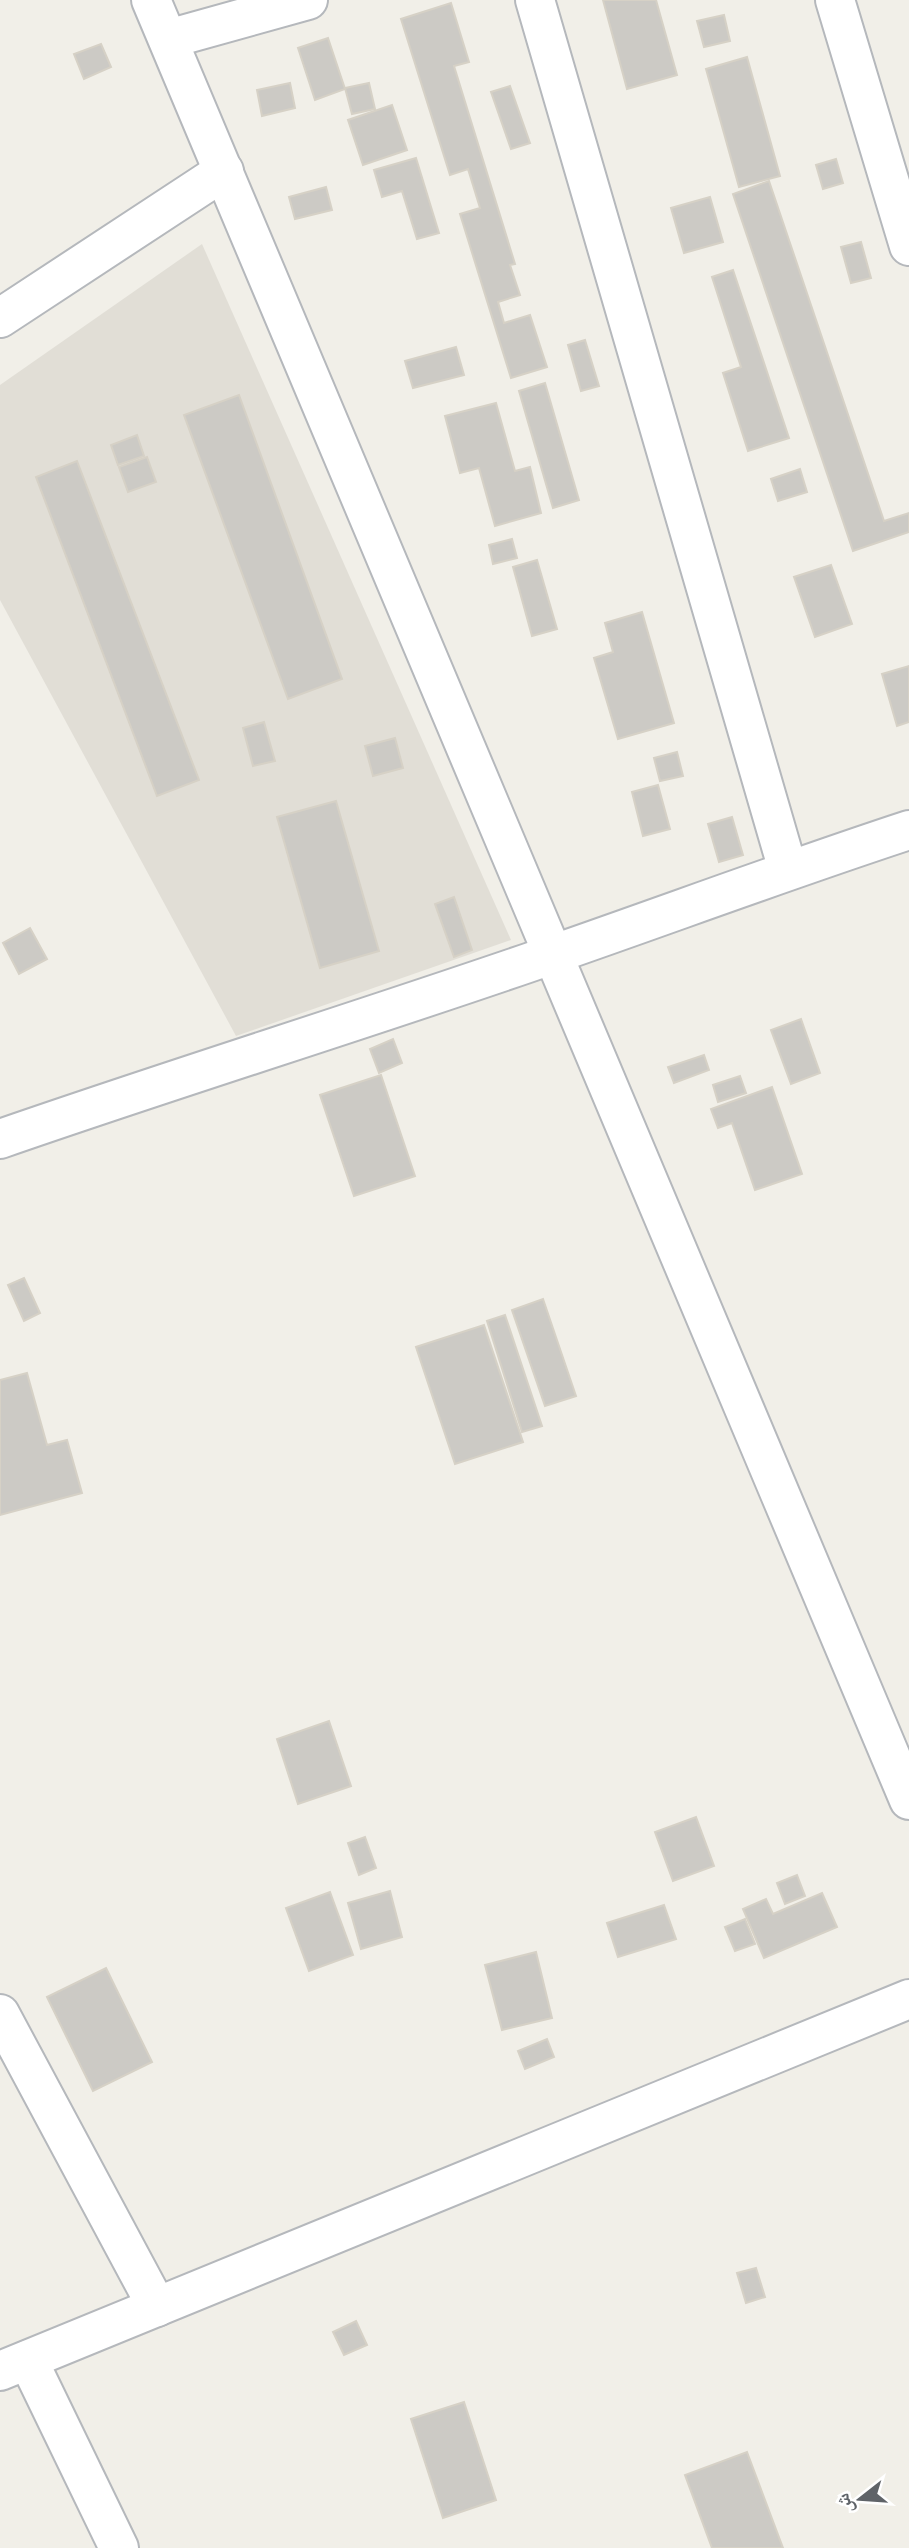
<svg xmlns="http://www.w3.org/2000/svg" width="909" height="2548" font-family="'Roboto Condensed','Noto Naskh Arabic',sans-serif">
<rect width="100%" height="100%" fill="#f1efe8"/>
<polygon fill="#e1ded6" points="202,244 511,940 236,1036 0,600 0,385"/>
<g fill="#cccac5" stroke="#d6d1c6" stroke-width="2">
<polygon points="603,0 656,0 677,75 627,89"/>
<polygon points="451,3 469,62 454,66 515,264 510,265 520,295 498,302 504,323 530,315 547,367 511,378 460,214 480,208 468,169 450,175 401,19"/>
<polygon points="724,15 730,41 704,47 697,21"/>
<polygon points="328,38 345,89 315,100 298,48"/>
<polygon points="101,44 111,67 84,79 74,54"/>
<polygon points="747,57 780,176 739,187 706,69"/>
<polygon points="290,83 295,108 262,116 257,90"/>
<polygon points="369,83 375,109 352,114 345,88"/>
<polygon points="510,86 530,143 511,149 491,92"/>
<polygon points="392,105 407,150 363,165 348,120"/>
<polygon points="416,158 439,233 417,239 402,191 382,197 374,170"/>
<polygon points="836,159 843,183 823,189 816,165"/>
<polygon points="769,181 884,521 909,513 909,532 853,551 733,194"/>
<polygon points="326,187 332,210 295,219 289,197"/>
<polygon points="710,197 723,242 684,253 671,208"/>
<polygon points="861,242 871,278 851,283 841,247"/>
<polygon points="733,270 789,438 748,451 723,373 741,367 712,277"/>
<polygon points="585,340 599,386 581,391 568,345"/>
<polygon points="456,347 464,375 413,388 405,361"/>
<polygon points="545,383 579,500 553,508 519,391"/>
<polygon points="239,395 342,679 288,699 184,415"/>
<polygon points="496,403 515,471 530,467 541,513 495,526 479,468 460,473 445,416"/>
<polygon points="137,435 144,456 118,465 111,445"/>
<polygon points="147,457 156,482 128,492 119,467"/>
<polygon points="77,461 199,780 157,796 36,477"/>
<polygon points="800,469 807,492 778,501 771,479"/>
<polygon points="512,539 517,558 493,564 489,545"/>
<polygon points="537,560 557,629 532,636 513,567"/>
<polygon points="831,565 852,624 815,637 794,577"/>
<polygon points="642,612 674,723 618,739 594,658 613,652 605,623"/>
<polygon points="909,666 909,722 897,726 882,674"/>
<polygon points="264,722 275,761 253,766 243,728"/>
<polygon points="395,738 403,768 373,776 365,746"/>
<polygon points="677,752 683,776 660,781 654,758"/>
<polygon points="658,785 670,829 643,836 632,792"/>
<polygon points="336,801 379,951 320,968 277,817"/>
<polygon points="732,817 743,855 719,862 708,824"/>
<polygon points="454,897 472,950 454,957 435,904"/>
<polygon points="30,928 47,959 19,974 3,943"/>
<polygon points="801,1019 820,1073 791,1084 771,1030"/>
<polygon points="393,1039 402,1063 379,1073 370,1049"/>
<polygon points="704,1055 709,1070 674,1083 668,1067"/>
<polygon points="381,1075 415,1176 354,1196 320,1095"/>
<polygon points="740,1076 746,1093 718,1102 713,1085"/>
<polygon points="772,1087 802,1174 755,1190 732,1123 718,1128 711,1109"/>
<polygon points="24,1278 40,1313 24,1321 8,1285"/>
<polygon points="543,1299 576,1396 545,1406 512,1310"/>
<polygon points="505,1315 542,1426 522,1432 487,1321"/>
<polygon points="484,1325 523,1442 455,1464 416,1347"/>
<polygon points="27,1373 47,1445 67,1440 82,1493 0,1515 0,1380"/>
<polygon points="329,1721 351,1786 298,1804 277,1739"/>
<polygon points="696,1817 714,1866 673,1881 655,1832"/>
<polygon points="365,1837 376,1868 359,1875 348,1843"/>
<polygon points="797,1875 805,1896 785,1904 777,1883"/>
<polygon points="390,1891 402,1937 361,1949 348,1903"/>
<polygon points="330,1892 353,1955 309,1971 286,1908"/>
<polygon points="822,1893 837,1927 764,1958 743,1909 766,1899 773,1914"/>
<polygon points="664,1905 676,1939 618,1957 607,1923"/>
<polygon points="745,1919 755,1944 735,1951 725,1927"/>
<polygon points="536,1952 552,2018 502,2030 485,1965"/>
<polygon points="106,1968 152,2062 93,2091 47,1997"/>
<polygon points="547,2039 554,2057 525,2069 518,2051"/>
<polygon points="756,2268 765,2297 746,2303 737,2273"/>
<polygon points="356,2321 367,2345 344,2355 333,2332"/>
<polygon points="464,2402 496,2500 443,2518 411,2419"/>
<polygon points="747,2452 783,2548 712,2548 685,2475"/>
</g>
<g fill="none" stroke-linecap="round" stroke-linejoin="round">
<defs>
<g id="minor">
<polyline points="151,0 909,1800"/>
<polyline points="535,0 788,870"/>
<polyline points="835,0 909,246"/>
<polyline points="168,39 308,0"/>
<polyline points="0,318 224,171"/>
<path d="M0 1139C184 1075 370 1018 554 954 672 913 790 869 909 830"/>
<polyline points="0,2014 157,2307"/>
<polyline points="28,2360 119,2548"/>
<polyline points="0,2371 909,1999"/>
</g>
</defs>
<use href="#minor" stroke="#b5b8bc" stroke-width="42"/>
<use href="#minor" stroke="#fff" stroke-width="38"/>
</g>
<g transform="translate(860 2499) rotate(253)" stroke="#ffffff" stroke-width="5" paint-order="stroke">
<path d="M0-5L12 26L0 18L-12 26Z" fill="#5f6368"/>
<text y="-10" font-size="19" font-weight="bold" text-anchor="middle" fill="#5f6368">ش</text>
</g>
</svg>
